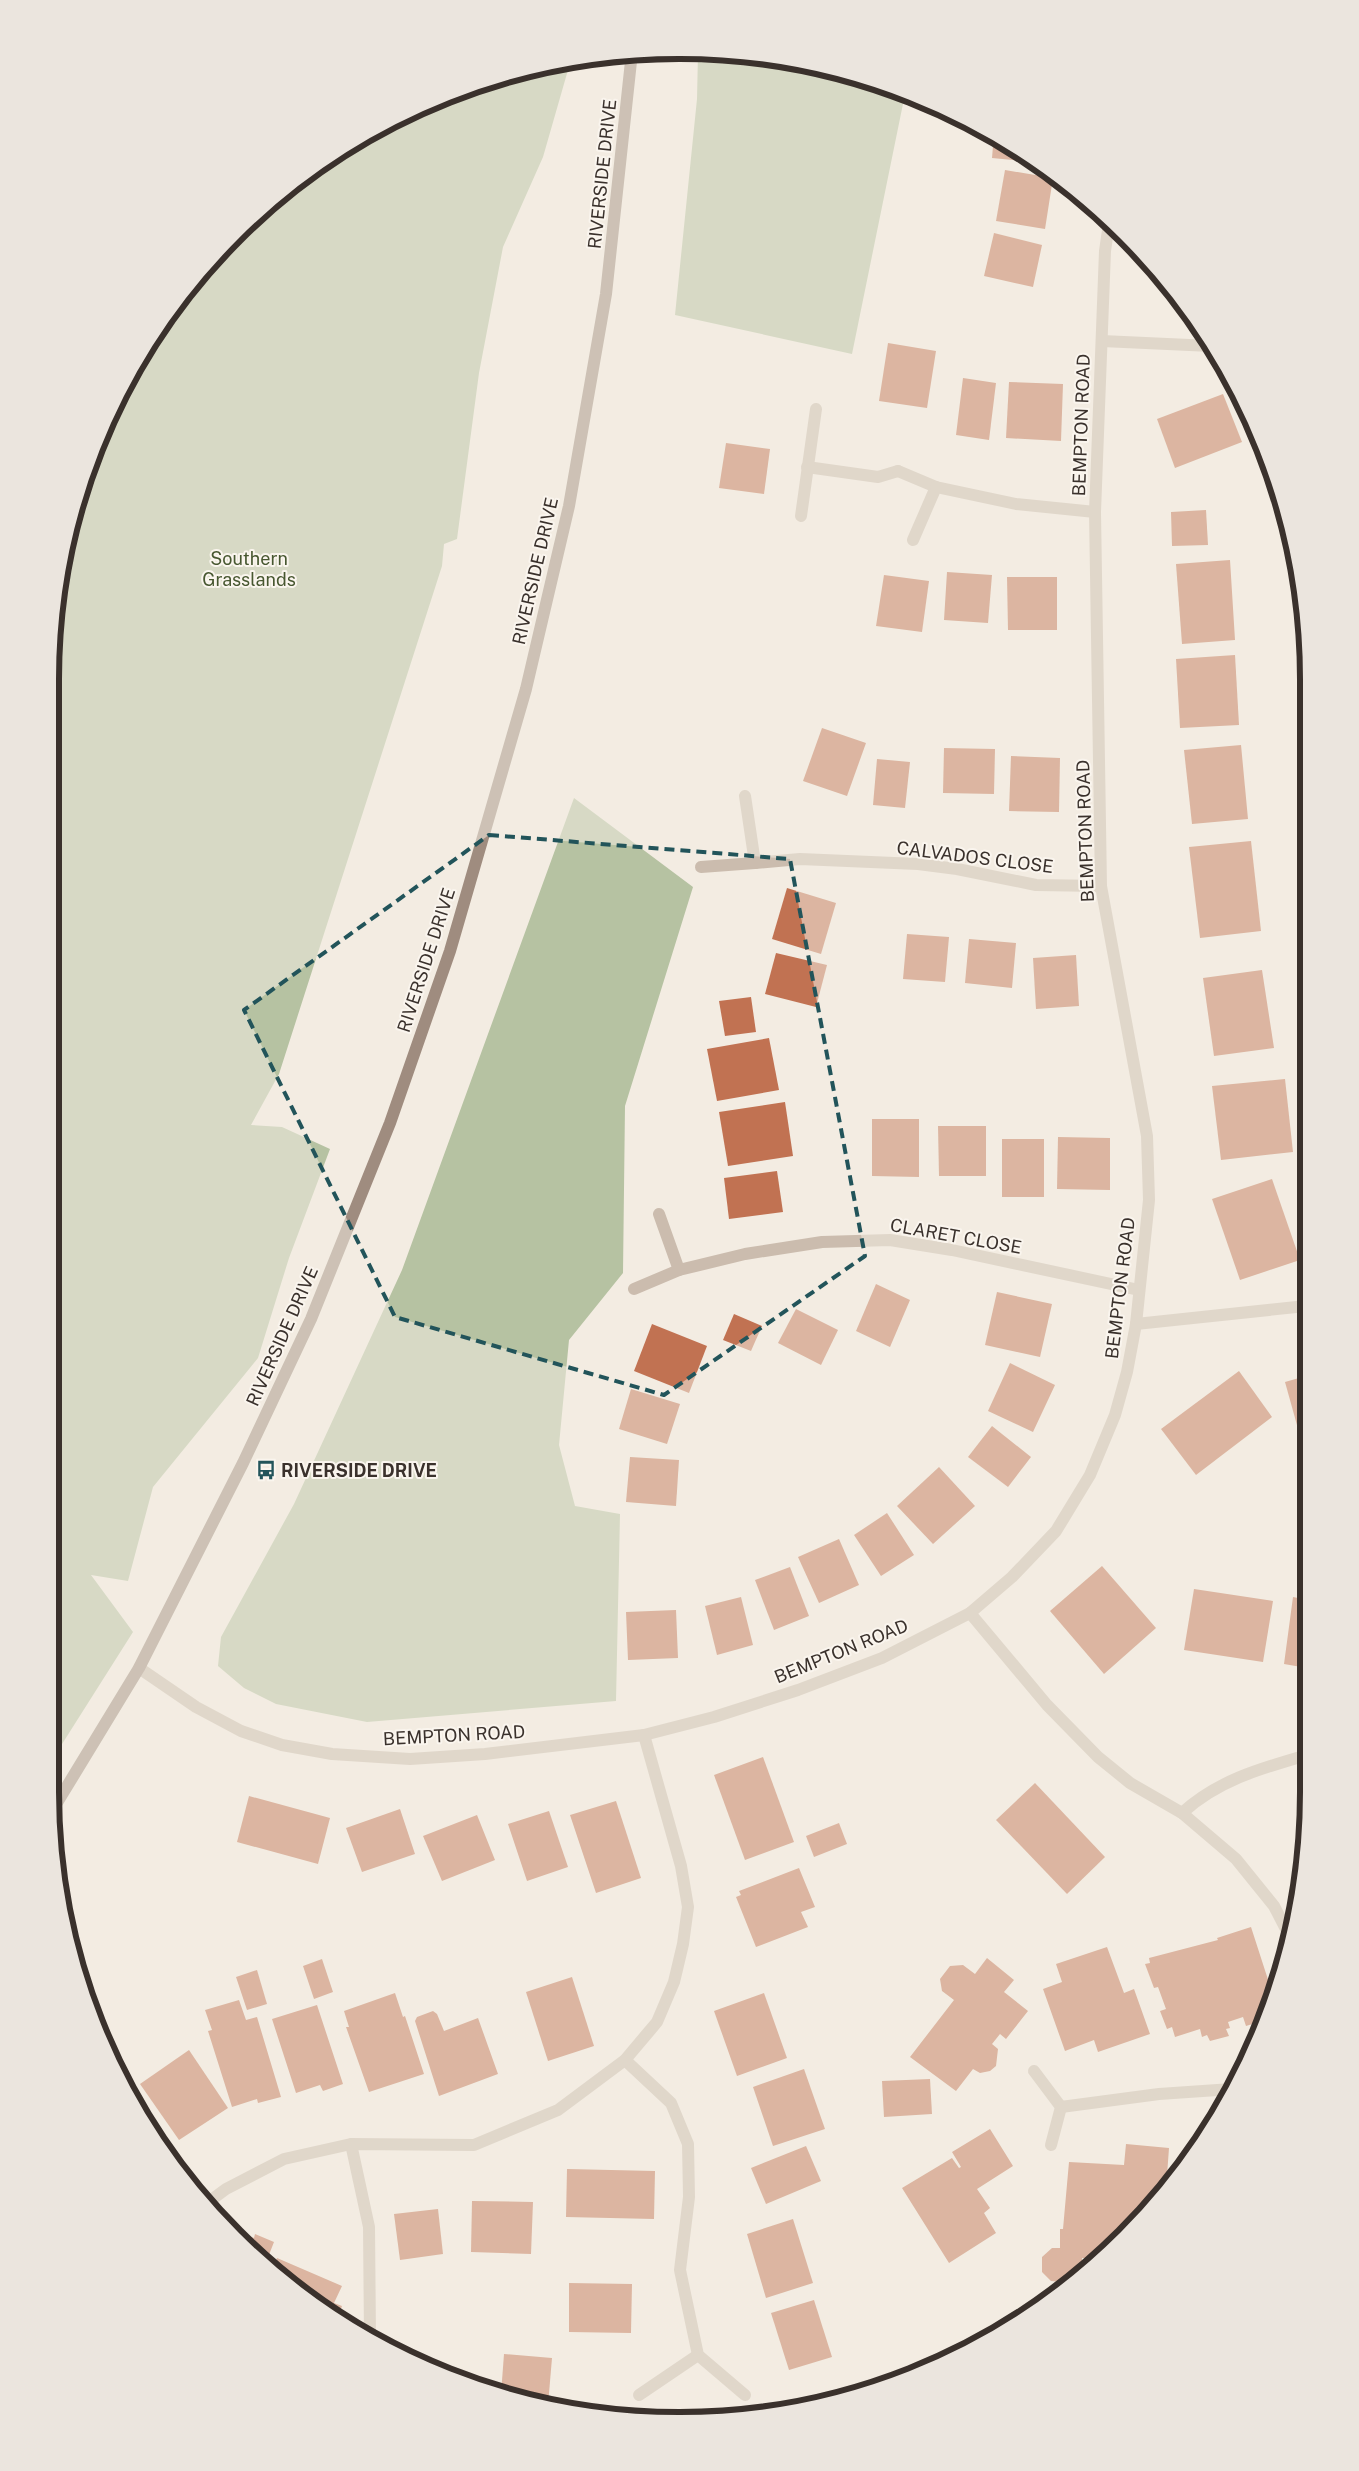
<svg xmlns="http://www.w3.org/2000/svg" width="1359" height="2471" font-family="'Public Sans',sans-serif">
<rect width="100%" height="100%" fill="#f3ece2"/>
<g fill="#b6c2a2">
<polygon points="698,53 761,55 882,83 905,94 852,354 675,315 697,99"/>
<polygon points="570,63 543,157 503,247 479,373 457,539 444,544 442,566 279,1074 251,1125 282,1127 330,1149 289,1258 258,1358 153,1487 128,1581 91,1575 133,1632 50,1763 51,639 72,516 134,365 206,265 296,180 401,115 516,72"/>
<polygon points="574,798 693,887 625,1106 623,1273 569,1340 559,1445 575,1506 620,1514 616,1701 367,1722 276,1704 244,1688 218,1666 221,1637 294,1504 402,1270"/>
</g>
<g fill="#c17252">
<polygon points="994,134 1033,162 992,158"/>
<polygon points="1005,170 1053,178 1045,229 996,221"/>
<polygon points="994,233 1042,245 1033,287 984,276"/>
<polygon points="888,343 936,351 927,408 879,401"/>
<polygon points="963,378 996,383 989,440 956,435"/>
<polygon points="1009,382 1063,384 1061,441 1006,438"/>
<polygon points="1223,394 1242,442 1175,468 1157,419"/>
<polygon points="726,443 770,449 764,494 719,488"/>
<polygon points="1206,510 1208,545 1172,546 1171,512"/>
<polygon points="1230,560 1235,640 1182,644 1176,564"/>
<polygon points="947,572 992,575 988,623 944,620"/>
<polygon points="884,575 929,581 922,632 876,626"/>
<polygon points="1007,577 1057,577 1057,630 1008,630"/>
<polygon points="1235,655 1239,725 1180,728 1176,659"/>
<polygon points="822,728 866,743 847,796 803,781"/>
<polygon points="1241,745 1248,819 1192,824 1184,750"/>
<polygon points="944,748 995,749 994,794 943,793"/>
<polygon points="1011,756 1060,758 1059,812 1009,811"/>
<polygon points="877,759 910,762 905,808 873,805"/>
<polygon points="1251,841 1261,931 1200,938 1189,847"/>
<polygon points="787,888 836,903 821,954 772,939"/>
<polygon points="907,934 949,937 945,982 903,979"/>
<polygon points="969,939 1016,943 1012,988 965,983"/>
<polygon points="776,953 827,965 816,1007 765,994"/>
<polygon points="1076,955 1079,1006 1036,1009 1033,958"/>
<polygon points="1262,970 1274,1048 1214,1056 1203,978"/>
<polygon points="751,997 756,1032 725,1036 719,1001"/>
<polygon points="769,1038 779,1090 717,1101 707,1049"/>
<polygon points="1285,1079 1293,1152 1221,1160 1212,1086"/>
<polygon points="785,1102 793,1156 728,1166 719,1112"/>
<polygon points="872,1119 919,1119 919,1177 872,1176"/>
<polygon points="938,1126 986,1126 986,1176 939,1176"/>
<polygon points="1058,1137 1110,1138 1110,1190 1057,1189"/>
<rect x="1002" y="1139" width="42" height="58"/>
<polygon points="777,1171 783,1212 729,1219 724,1178"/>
<polygon points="1272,1179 1300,1260 1240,1280 1212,1199"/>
<polygon points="876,1284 910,1300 890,1347 856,1331"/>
<polygon points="997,1292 1052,1304 1040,1357 985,1345"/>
<polygon points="796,1309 838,1330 821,1365 778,1343"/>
<polygon points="734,1314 762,1326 751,1351 723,1340"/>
<polygon points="652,1324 707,1346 689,1393 634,1371"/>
<polygon points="1010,1363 1055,1385 1033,1432 988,1411"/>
<polygon points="1239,1371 1272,1417 1196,1475 1161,1429"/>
<polygon points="1306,1376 1306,1434 1300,1436 1285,1382"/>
<polygon points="631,1389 680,1404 667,1444 619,1429"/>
<polygon points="992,1426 1031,1457 1008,1487 968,1457"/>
<polygon points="630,1457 679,1460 676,1506 626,1502"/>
<polygon points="939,1467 975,1506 933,1544 897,1506"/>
<polygon points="887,1513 914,1555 881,1576 854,1535"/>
<polygon points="839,1539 859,1585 819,1603 798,1557"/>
<polygon points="1102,1566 1156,1628 1104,1674 1050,1611"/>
<polygon points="790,1567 809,1616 774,1630 755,1580"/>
<polygon points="1300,1582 1307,1583 1307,1668 1284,1664 1293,1597 1298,1598"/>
<polygon points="1194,1589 1273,1601 1263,1662 1184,1650"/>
<polygon points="741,1597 753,1645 717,1655 705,1606"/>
<polygon points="676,1610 678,1658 628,1660 626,1612"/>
<polygon points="763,1757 794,1842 745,1860 714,1775"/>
<polygon points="1035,1783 1105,1857 1067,1894 996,1820"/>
<polygon points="249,1796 330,1818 318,1864 237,1842"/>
<polygon points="616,1801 641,1878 596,1893 570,1815"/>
<polygon points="400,1809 415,1854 362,1872 346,1828"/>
<polygon points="549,1811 568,1867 527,1881 508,1824"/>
<polygon points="477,1815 495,1860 442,1881 423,1836"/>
<polygon points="839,1823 847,1844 814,1857 806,1836"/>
<polygon points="799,1868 815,1907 801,1912 808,1927 756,1947 736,1897 741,1895 739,1891"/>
<polygon points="1251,1927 1272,1992 1259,2022 1246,2026 1243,2017 1228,2022 1230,2028 1226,2029 1229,2036 1210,2041 1207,2035 1202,2037 1200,2029 1175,2037 1172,2027 1167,2029 1160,2011 1166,2009 1158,1987 1154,1988 1145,1964 1150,1963 1149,1958 1218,1940 1217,1938"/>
<polygon points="1107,1947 1124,1993 1134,1989 1150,2034 1098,2052 1094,2040 1065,2051 1043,1989 1062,1982 1056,1964"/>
<polygon points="987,1958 1014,1980 1004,1992 1028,2011 1006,2039 1000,2034 992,2044 998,2049 996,2066 990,2071 980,2073 973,2069 956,2091 910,2057 954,2000 942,1991 940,1979 950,1966 963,1965 975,1974"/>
<polygon points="322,1959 333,1992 314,1999 303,1966"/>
<polygon points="257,1970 267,2004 247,2010 236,1977"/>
<polygon points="572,1977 594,2046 548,2061 526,1992"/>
<polygon points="395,1993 403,2017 405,2016 424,2074 369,2092 346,2027 349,2027 344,2011"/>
<polygon points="764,1993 787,2058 737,2076 714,2011"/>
<polygon points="239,2000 246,2020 257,2017 281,2097 258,2103 257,2099 232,2107 208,2031 212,2030 205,2010"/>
<polygon points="317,2005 343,2084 323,2091 320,2085 296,2093 272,2019"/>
<polygon points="433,2011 437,2014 444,2031 478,2018 498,2074 439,2096 415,2021 417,2017"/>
<polygon points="189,2050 228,2108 179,2140 140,2084"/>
<polygon points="804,2069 825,2129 773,2146 753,2087"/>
<polygon points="930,2079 932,2114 884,2117 882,2081"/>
<polygon points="135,2100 169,2140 161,2147 134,2106 132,2102"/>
<polygon points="990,2129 1013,2166 977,2189 990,2208 984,2213 996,2233 949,2263 902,2188 952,2158 959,2168 961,2167 952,2152"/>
<polygon points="1126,2144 1169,2148 1166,2189 1116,2242 1107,2241 1107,2252 1100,2259 1082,2258 1083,2274 1071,2283 1051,2281 1042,2272 1042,2257 1052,2248 1060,2248 1060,2229 1063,2229 1069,2162 1124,2165"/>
<polygon points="806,2146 821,2181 766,2204 751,2168"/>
<polygon points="1184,2149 1195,2150 1181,2171"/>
<polygon points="567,2169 655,2171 654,2219 566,2217"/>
<polygon points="472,2201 533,2202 531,2254 471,2252"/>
<polygon points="438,2209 443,2254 400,2260 394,2214"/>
<polygon points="793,2219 813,2283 766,2298 747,2234"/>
<polygon points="230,2228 254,2238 255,2234 274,2242 265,2265"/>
<polygon points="277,2258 342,2286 334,2303 342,2306 337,2319 272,2270"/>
<polygon points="569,2283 632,2284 631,2333 569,2332"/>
<polygon points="814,2300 832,2357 789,2370 771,2313"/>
<polygon points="504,2354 552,2358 548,2405 517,2400 501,2394"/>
</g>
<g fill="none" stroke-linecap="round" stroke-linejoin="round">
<g stroke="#cbbcae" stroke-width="12">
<polyline points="807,467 878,477 898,471"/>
<polyline points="801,516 816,409"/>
</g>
<g stroke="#cbbcae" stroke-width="12">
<polyline points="1102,341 1211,346"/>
<polyline points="898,471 936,487 913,540"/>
<polyline points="936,487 1016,504 1095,512"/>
<polyline points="755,863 800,859 918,864 957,869 1036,885 1101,886"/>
<polyline points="701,867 755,863 745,796"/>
<polyline points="659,1214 679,1270 745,1254 822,1242 890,1240 952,1250 1139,1290"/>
<polyline points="634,1289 679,1270"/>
<polyline points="1136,1324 1306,1306"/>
<polyline points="970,1613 1047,1705 1098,1757 1130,1783 1182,1813 1236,1859 1274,1906 1290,1937"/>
<polyline points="139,1668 196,1707 241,1731 282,1745 332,1754 410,1759 485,1754 644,1735 714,1717 798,1690 882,1658 970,1613 1012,1577 1056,1531 1090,1475 1115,1415 1127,1372 1136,1324 1149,1200 1147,1136 1101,886 1095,512 1105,251 1109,223"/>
<path d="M1182 1813C1218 1780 1262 1768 1307 1755"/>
<polyline points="625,2060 671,2103 688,2144 689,2197 680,2270 698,2355 745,2395"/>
<polyline points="1034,2071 1061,2107 1051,2145"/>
<polyline points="1061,2107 1159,2094 1232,2089"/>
<polyline points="351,2144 369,2227 370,2337"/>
<polyline points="207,2203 226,2189 284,2159 351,2144 474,2145 558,2110 625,2060 657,2022 674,1982 683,1944 688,1907 681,1866 644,1735"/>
<polyline points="639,2395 698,2355"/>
</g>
<polyline stroke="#9f8c7f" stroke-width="12" points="52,1811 139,1668 243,1463 311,1319 390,1123 450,951 526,689 569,506 606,294 632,52"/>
</g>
<path d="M0 0H1359V2471H0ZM489 835 790 859 865 1256 664 1395 395 1317 244 1010Z" fill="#f3ece2" fill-opacity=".55" fill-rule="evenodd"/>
<path fill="none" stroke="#22545a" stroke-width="4" stroke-dasharray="10 6" stroke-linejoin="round" d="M489 835 790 859 865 1256 664 1395 395 1317 244 1010Z"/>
<defs>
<symbol id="bus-bare" viewBox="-9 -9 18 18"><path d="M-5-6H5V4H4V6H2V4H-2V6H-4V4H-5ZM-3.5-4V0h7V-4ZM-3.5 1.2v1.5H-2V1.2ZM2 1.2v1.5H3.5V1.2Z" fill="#22545a" stroke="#faf5ee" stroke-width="2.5" paint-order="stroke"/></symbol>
</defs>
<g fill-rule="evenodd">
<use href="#bus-bare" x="252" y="1456" width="28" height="28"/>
</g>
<g text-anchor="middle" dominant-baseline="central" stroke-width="4" stroke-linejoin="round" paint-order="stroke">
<g font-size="18" fill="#3a312c" stroke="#faf5ee">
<text transform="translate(602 174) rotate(-84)">RIVERSIDE DRIVE</text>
<text transform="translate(1081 425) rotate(-88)">BEMPTON ROAD</text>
<text transform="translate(535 571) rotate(-77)">RIVERSIDE DRIVE</text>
<text transform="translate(1085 831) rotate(-92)">BEMPTON ROAD</text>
<text transform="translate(975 857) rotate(7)">CALVADOS CLOSE</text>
<text transform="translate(426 960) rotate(-72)">RIVERSIDE DRIVE</text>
<text transform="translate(956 1236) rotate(10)">CLARET CLOSE</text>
<text transform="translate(1120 1288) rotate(-83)">BEMPTON ROAD</text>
<text transform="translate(282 1336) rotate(-66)">RIVERSIDE DRIVE</text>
<text transform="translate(841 1651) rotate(-22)">BEMPTON ROAD</text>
<text transform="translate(454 1735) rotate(-3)">BEMPTON ROAD</text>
</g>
<g font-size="18" fill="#475730" stroke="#faf5ee">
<text x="249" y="558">Southern<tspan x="249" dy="21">Grasslands</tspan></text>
</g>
<g font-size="18" font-weight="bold" fill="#3a312c" stroke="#faf5ee" text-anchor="start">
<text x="281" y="1470">RIVERSIDE DRIVE</text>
</g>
</g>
<path d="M0 0H1359V2471H0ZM679 59H680A620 620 0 0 1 1300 679V1792A620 620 0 0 1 680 2412H679A620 620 0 0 1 59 1792V679A620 620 0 0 1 679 59Z" fill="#ebe5de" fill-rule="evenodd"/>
<path fill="none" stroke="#3a312c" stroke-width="6" d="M679 59H680A620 620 0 0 1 1300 679V1792A620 620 0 0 1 680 2412H679A620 620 0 0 1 59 1792V679A620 620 0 0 1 679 59Z"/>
</svg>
